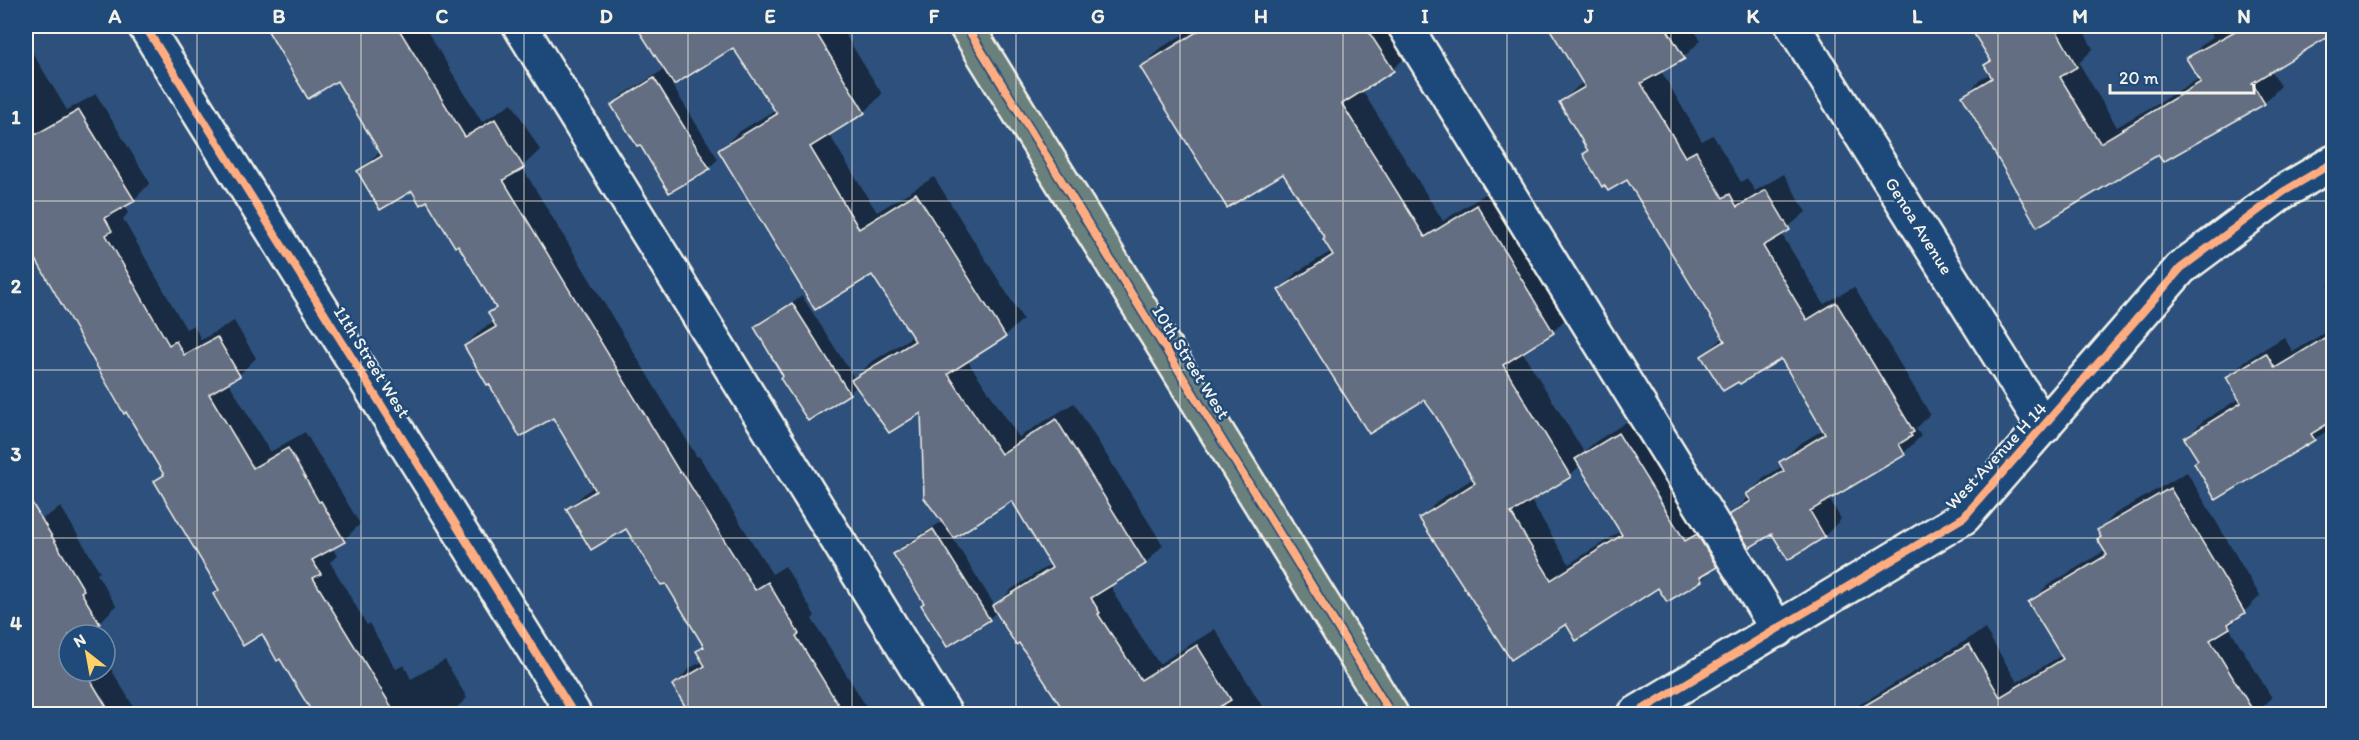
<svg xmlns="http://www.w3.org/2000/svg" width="2359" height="740" font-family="Itim,sans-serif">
<rect width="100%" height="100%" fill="#2d517c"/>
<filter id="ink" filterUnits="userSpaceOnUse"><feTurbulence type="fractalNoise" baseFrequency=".0167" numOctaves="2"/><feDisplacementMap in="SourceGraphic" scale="12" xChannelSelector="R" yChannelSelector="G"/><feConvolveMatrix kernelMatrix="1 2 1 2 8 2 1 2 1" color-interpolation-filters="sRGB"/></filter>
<g filter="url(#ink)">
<g fill="#0007" fill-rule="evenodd">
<polygon points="26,26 37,26 26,37"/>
<polygon points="266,26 424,26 482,122 512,103 540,150 522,167 697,457 699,456 772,574 785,566 815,616 812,619 871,714 691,714 674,685 690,668 704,661 698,652 705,645 667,583 626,527 568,509 585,493 595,486 553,416 520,435 465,346 482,329 495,322 490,313 496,306 458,243 428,199 413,189 359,171 381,151 337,79 309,97"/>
<path d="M639 26H840L882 94 865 112 829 134 866 195 877 212 934 177 1023 319 1005 336 967 360 1019 437 1074 403 1163 545 1146 563 1110 585 1116 595 1115 596 1159 664 1215 629 1267 714H1064L1061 710 1063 708 1020 641 997 611 989 619 926 603 895 554 904 545 943 521 923 410 857 386 849 393 785 376 756 328 765 319 802 296 855 379 870 363 913 336 872 273 720 151 737 133 775 110 734 46 672 85 718 159 709 168 670 191 641 143 613 105 621 96 665 69ZM1012 499 1051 564 1012 589 995 606 952 537Z"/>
<path d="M1193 26H1394L1411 52 1393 69 1362 90 1443 221 1495 188 1570 314 1553 332 1522 351 1584 452 1595 442 1636 416 1734 548 1716 566 1701 580 1667 600 1658 586 1566 622 1421 518 1439 500 1474 478 1424 398 1280 290 1297 272 1332 251 1327 238 1284 171 1142 67 1159 49 1194 28ZM1581 465 1621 531 1569 564 1530 499 1570 475Z"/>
<polygon points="1549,26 1691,26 1701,40 1684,57 1661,71 1702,141 1713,135 1741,182 1747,178 1755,191 1784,174 1806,212 1781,233 1824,304 1854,287 1930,414 1916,429 1921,436 1904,453 1829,498 1841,519 1825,536 1788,557 1773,532 1731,515 1750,496 1748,494 1765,477 1783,466 1781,462 1798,445 1824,429 1781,357 1703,356 1724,337 1628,178 1589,150 1561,102 1583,82"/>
<polygon points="1971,26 2081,26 2093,49 2079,63 2117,127 2200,78 2188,59 2205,42 2213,37 2206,26 2334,26 2334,31 2271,70 2281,86 2264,103 2158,153 2038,225 1964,97 1980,80 1991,73 1986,65 1992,59"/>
<polygon points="26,42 67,110 96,94 150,183 134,200 124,205 128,213 123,219 186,329 194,325 201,340 234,321 256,358 239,375 228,381 270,452 305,432 360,524 344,540 332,547 337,556 330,562 367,625 369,623 396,669 404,665 411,679 445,660 467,698 450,714 314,714 281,657 262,632 214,594 220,588 156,481 164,472 26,239"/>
<polygon points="2334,281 2334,297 2328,287"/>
<polygon points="2334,327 2334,427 2216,498 2199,459 2186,438 2203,421 2240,398 2228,377 2245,361 2284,337 2293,352"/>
<polygon points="2187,472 2260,596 2229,627 2272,698 2255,714 1844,714 1985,629 2017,682 2062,655 2030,603 2047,586 2106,550 2099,539 2102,536 2099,531 2115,514"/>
<polygon points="26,491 42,519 61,507 100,572 97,574 116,606 99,623 88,630 91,635 69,635 69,671 105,671 105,659 138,714 26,714"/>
</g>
<g fill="#636e82" stroke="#f4f1e8" stroke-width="1.5">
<polygon points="265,26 397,26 465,137 495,119 524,168 503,180 680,473 682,472 755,590 768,582 799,634 796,636 844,714 690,714 672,685 705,666 696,651 704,647 666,584 661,585 626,529 591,550 566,509 596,491 553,418 520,437 489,384 487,385 464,346 496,327 488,313 496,308 458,245 455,247 427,201 420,205 412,191 380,210 357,171 382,156 337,81 308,99"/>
<polygon points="636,26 812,26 865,113 810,147 849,212 859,229 916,193 1006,337 948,374 1001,454 1056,419 1146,564 1091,598 1100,613 1098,614 1141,680 1197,645 1231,700 1208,714 1066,714 1019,643 1016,645 992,606 1052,568 1012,501 954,538 924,498 921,413 889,433 851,380 915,341 872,275 815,310 718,150 777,114 733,48 674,85"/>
<polygon points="1206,26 1365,26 1394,71 1342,104 1425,237 1477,205 1554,333 1503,365 1571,477 1511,513 1551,580 1622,535 1575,459 1618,433 1685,541 1697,534 1717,567 1700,577 1702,581 1667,602 1658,588 1576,641 1566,624 1511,660 1419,518 1475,483 1435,415 1424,400 1369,434 1278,290 1333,255 1323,239 1325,238 1283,174 1227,208 1140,67"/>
<polygon points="1548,26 1665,26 1685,59 1641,83 1685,157 1696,151 1723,198 1730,194 1737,207 1766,190 1790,230 1763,246 1807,320 1836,302 1914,432 1910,434 1912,436 1899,444 1905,455 1810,511 1825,537 1788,560 1772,534 1749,548 1729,515 1751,501 1746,494 1784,471 1779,462 1825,434 1781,359 1740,384 1738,382 1723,391 1701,356 1725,341 1627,180 1608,191 1604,185 1602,187 1583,154 1588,151 1559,102 1585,87"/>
<polygon points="1969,26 2054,26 2077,67 2060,77 2100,143 2201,82 2186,58 2244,26 2334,26 2334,33 2252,83 2265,104 2163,162 2158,155 2037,227 1962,96 1992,78 1984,65 1991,61"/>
<polygon points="654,78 710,169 669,193 640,145 637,146 611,105"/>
<polygon points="79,110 135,201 105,218 112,231 106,235 169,345 176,341 184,355 217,337 240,376 209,394 253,468 288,448 319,502 321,501 345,542 312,560 321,574 313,578 396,714 313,714 280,659 277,661 262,634 243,646 213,594 219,590 154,481 164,475 126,412 124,414 26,242 26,140"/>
<polygon points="792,303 850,394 808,421 780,378 783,376 754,327"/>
<polygon points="2334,332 2334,420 2311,434 2315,440 2216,500 2194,463 2198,460 2184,438 2241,403 2226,377 2266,353 2275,368"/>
<polygon points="2170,488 2245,613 2228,624 2230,628 2210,640 2255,714 1850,714 1969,644 2000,697 2063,659 2028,602 2107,555 2097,539 2101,537 2097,530"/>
<polygon points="26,493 84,590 81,592 100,624 82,635 69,635 69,671 85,671 111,714 26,714"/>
<polygon points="933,529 990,620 947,647 921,605 924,603 893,554"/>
</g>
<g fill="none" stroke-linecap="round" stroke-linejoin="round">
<defs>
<g id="minor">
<polyline points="145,26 574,714"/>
<polyline points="520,26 945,714"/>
<polyline points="1405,26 1778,630"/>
<polyline points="1793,26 2044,427"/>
<polyline points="1635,714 1964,517 2181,268 2283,192 2334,162"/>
</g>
<polyline id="major" points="966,26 1391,714"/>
</defs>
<use href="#minor" stroke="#f4f1e8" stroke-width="38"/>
<use href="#major" stroke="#f4f1e8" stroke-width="38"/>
<use href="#minor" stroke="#1f4a7a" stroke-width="33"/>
<use href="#major" stroke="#6a807d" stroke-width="33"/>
<defs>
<g id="cycleway">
<polyline points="145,26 574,714"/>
<polyline points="966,26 1391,714"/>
<polyline points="1635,714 1964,517 2181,268 2283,192 2334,162"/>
</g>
</defs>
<use href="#cycleway" stroke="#1f4a7a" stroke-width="11"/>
<use href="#cycleway" stroke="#ffac80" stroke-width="8"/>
</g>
</g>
<path fill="none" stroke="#f4f1e8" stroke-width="1.5" stroke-opacity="0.55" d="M197 26V714M361 26V714M524 26V714M688 26V714M852 26V714M1016 26V714M1180 26V714M1343 26V714M1507 26V714M1671 26V714M1835 26V714M1998 26V714M2162 26V714M26 201H2334M26 370H2334M26 538H2334"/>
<g text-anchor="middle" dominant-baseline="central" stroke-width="5" stroke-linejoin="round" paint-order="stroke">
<g font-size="18" fill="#f4f1e8" stroke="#1f4a7a">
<text transform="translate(1919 226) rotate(58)">Genoa Avenue</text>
<text transform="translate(372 362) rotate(58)">11th Street West</text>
<text transform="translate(1191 362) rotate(58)">10th Street West</text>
<text transform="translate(1996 456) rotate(-47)">West Avenue H 14</text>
</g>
</g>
<rect width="2359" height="740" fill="none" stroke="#1f4a7a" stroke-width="66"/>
<g transform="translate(87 653) rotate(329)"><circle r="28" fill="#1f4a7a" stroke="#748da6" stroke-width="1.5"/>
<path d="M0-4.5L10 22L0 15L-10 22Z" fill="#ffd166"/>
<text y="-9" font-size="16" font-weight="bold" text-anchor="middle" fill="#f4f1e8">N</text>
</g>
<path d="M2110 84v9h144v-9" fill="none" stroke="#f4f1e8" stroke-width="3"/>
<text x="2119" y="84" font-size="18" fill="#f4f1e8" stroke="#1f4a7a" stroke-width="4.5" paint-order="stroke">20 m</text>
<rect x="33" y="33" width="2293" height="674" fill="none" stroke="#f4f1e8" stroke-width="2"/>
<g font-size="20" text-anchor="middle" font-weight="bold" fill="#f4f1e8">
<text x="115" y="23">A</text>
<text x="279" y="23">B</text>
<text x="442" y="23">C</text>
<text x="606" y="23">D</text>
<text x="770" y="23">E</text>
<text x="934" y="23">F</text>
<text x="1098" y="23">G</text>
<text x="1261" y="23">H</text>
<text x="1425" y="23">I</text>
<text x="1589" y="23">J</text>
<text x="1753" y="23">K</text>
<text x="1917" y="23">L</text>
<text x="2080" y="23">M</text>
<text x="2244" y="23">N</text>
<text x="16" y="124">1</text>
<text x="16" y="293">2</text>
<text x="16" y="461">3</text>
<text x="16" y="630">4</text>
</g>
</svg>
